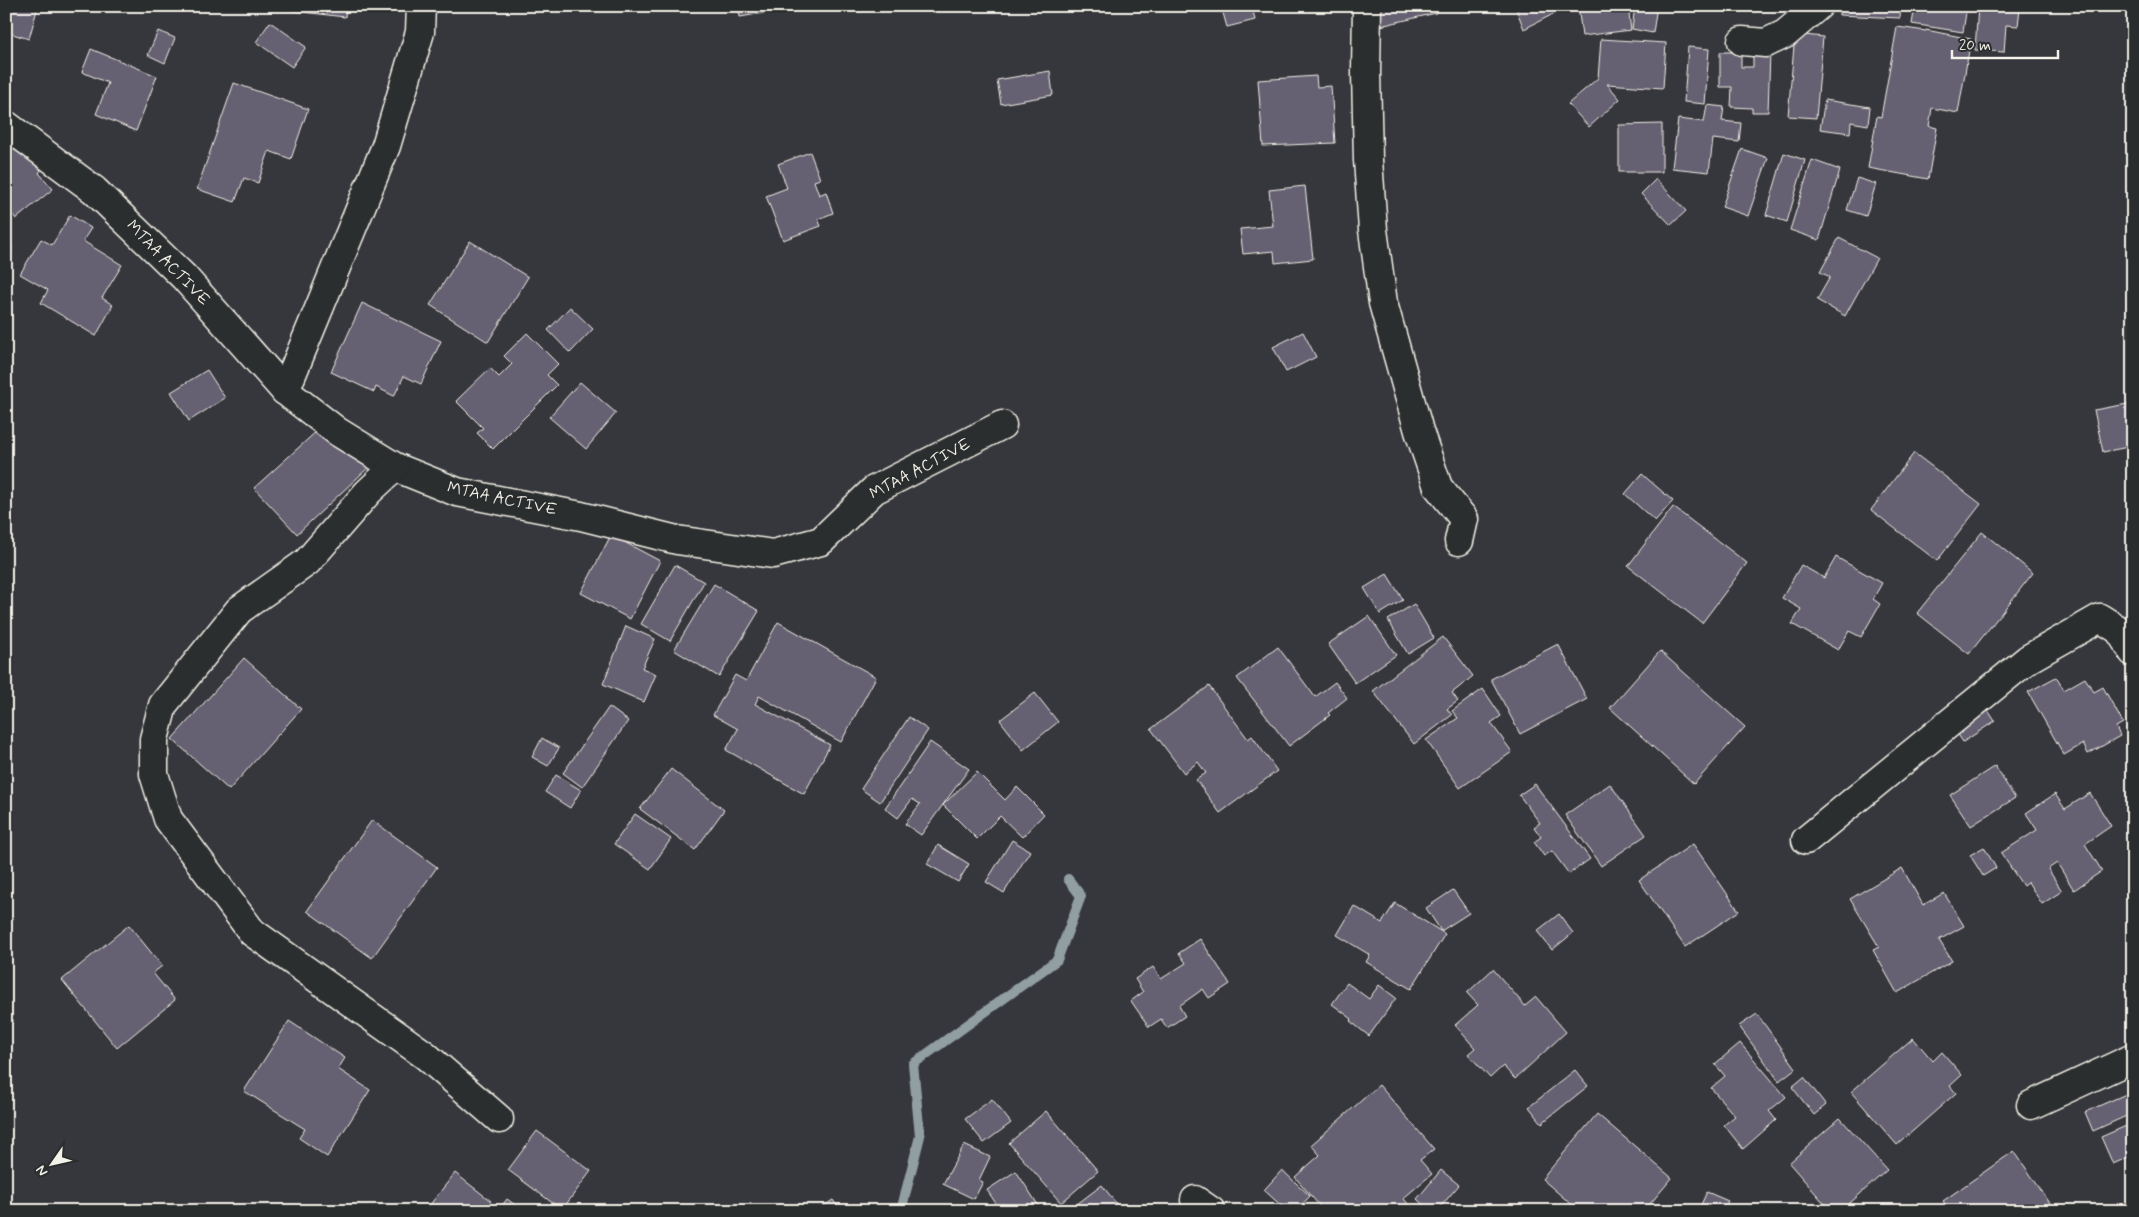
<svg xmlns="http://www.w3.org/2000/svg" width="2139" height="1217" font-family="Mynerve,sans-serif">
<rect width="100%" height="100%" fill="#36373c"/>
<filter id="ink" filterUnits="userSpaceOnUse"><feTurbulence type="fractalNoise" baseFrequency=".02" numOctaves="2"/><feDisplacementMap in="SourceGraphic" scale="10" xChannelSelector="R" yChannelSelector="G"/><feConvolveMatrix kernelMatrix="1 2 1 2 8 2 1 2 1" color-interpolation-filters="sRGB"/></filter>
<g filter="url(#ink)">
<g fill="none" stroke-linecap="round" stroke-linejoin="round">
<polyline stroke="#919fa2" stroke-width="10" points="901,1211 920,1136 913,1064 1057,960 1081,896 1068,879"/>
</g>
<g fill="#666173" stroke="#f4f1e8">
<polygon points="6,6 38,6 29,39 6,32"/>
<polygon points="285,6 346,6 345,17 285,10"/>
<polygon points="738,6 763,6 764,13 740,17"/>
<polygon points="858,6 885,6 859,12"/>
<polygon points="1221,6 1252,6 1255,20 1227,27"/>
<polygon points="1371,6 1434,6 1436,13 1376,27"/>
<polygon points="1515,6 1569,6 1524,29"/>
<polygon points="1578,6 1628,6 1631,30 1582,36"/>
<polygon points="1635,6 1657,6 1653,33 1632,29"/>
<polygon points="1839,6 1901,6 1900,18 1839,15"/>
<polygon points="1915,6 1967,6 1963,32 1912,24"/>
<polygon points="1978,6 2043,6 2043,10 2020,8 2018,26 2006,25 2004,52 1975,50"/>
<polygon points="270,22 306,47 292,67 256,42"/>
<polygon points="1897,27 1926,31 1926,30 1971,39 1958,113 1932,108 1929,126 1937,128 1928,179 1868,168 1877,116 1881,117"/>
<polygon points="158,31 175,38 165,63 148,55"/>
<polygon points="1795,34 1823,37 1816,118 1788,116"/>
<polygon points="1601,39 1666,43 1663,88 1607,84 1620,99 1589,127 1568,104 1598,78"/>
<polygon points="1688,47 1709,49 1705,104 1684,102"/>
<polygon points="91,49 157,76 136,131 96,114 108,83 82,72"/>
<polygon points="1720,52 1741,52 1741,67 1753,67 1753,52 1770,52 1768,112 1752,112 1752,108 1731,107 1732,87 1720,87"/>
<polygon points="1050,71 1053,95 1001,104 997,80"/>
<polygon points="1316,76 1317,87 1331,86 1335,143 1263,146 1258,80"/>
<polygon points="234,83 308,109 291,159 269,151 258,183 244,178 235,202 197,189"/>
<polygon points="1825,100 1870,107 1868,125 1851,122 1850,133 1820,129"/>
<polygon points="1707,105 1724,107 1722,121 1741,123 1739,142 1713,139 1709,172 1672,168 1678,119 1704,122"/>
<polygon points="1662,124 1662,172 1619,172 1619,125"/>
<polygon points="6,128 41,170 39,173 53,189 16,219 12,214 6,219"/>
<polygon points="1742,149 1768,158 1748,216 1722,207"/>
<polygon points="810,152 820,179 814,181 819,195 826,192 833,213 818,219 821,226 783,240 766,196 787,188 778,164"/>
<polygon points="1784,153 1805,160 1787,222 1766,215"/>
<polygon points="1812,160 1840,170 1819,240 1790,230"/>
<polygon points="1857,178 1876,184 1866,216 1847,210"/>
<polygon points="1656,179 1686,211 1671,225 1641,194"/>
<polygon points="1305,186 1313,259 1275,263 1274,251 1243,254 1240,229 1273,226 1269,190"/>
<polygon points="70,215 91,228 83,241 122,265 102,298 113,305 96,336 41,303 48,290 20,274 41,239 52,245"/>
<polygon points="1839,238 1877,258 1845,316 1817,300 1830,277 1820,272"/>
<polygon points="6,241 13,249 6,255"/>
<polygon points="470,241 528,277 488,342 430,305"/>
<polygon points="362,303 441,341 421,384 404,376 394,396 376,387 374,392 331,372"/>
<polygon points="570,307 593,329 570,353 548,330"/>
<polygon points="1303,332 1316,357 1286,372 1273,347"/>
<polygon points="527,333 558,364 547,375 557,385 493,449 477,433 483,428 456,401 490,368 499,377 512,364 504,356"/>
<polygon points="207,370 225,398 189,421 171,392"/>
<polygon points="580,382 616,413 586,449 549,417"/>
<polygon points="2133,403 2133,446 2103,452 2094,410"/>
<polygon points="329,420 371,465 297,534 254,488"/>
<polygon points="1914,453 1981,504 1937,561 1871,510"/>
<polygon points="1642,474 1673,501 1655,521 1625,494"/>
<polygon points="1673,507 1747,563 1702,623 1628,566"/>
<polygon points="1982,532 2033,573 1969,654 1917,613"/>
<polygon points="611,535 660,561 630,619 581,593"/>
<polygon points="1836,557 1882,583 1873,599 1880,604 1861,637 1849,631 1838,650 1792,624 1801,609 1782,598 1801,565 1824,578"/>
<polygon points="675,565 704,582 670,641 641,624"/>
<polygon points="1387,574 1403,600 1380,614 1364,588"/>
<polygon points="714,584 759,611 719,677 674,650"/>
<polygon points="1414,604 1434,638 1408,654 1388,620"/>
<polygon points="1369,616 1396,655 1355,683 1328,644"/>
<polygon points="778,622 876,677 841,742 759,696 755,704 830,745 804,794 726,750 738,729 713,715 735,675 746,681"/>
<polygon points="626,626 655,639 642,668 656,674 644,702 603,684"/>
<polygon points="1443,637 1473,676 1452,693 1458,701 1447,709 1452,715 1414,744 1373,691"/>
<polygon points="1558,644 1587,699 1520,734 1491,679"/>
<polygon points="1278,647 1315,697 1335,682 1347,698 1328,713 1330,715 1289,746 1237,678"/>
<polygon points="1660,651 1745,727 1694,784 1610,708"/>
<polygon points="244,658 301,709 229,790 172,739"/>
<polygon points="2056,677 2064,690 2085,678 2094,692 2103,687 2123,723 2116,727 2120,736 2088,754 2083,744 2064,755 2028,692"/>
<polygon points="1209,686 1248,739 1252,736 1277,771 1220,813 1196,780 1206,773 1198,762 1184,773 1151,729"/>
<polygon points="1483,689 1501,716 1491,723 1512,752 1460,788 1426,740 1458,718 1452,711"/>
<polygon points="1035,693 1058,722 1023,750 1000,720"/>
<polygon points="609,707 628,721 582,787 563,773"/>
<polygon points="1987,709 1995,721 1963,742 1955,730"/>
<polygon points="909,717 928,730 880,802 861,789"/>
<polygon points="542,738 559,748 548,766 532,757"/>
<polygon points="930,742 969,769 921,835 905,824 920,804 912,799 898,818 885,808"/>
<polygon points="1995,766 2015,798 1971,826 1950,795"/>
<polygon points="671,769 724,810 695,850 640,809"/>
<polygon points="977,772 1005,800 1017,787 1044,814 1022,837 1000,816 977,839 943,805"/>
<polygon points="556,775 581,790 570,808 545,792"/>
<polygon points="1535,784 1590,859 1569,874 1552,851 1544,856 1534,842 1541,837 1534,827 1540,823 1519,795"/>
<polygon points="1610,784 1646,835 1601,866 1565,815"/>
<polygon points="2090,793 2111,826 2085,844 2102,871 2074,890 2057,863 2048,869 2062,891 2042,904 2028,882 2023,886 2001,853 2037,830 2026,813 2055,794 2065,809"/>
<polygon points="635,814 671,839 650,869 614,844"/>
<polygon points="372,820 437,867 372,958 307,911"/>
<polygon points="1012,840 1030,851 1004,893 986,882"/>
<polygon points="1693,844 1739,911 1685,947 1639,880"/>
<polygon points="938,845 969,864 958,882 927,864"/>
<polygon points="1984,847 1996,868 1983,876 1970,855"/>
<polygon points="1902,868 1923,905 1944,893 1964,926 1939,940 1952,961 1897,993 1873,950 1879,947 1850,899"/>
<polygon points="1453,890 1469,913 1441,931 1426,908"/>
<polygon points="1395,903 1445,934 1411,989 1366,962 1370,955 1337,935 1354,906 1382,923"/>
<polygon points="1559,914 1573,933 1552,950 1537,931"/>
<polygon points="129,925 162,966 153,973 175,1000 117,1048 62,980"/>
<polygon points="1200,939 1230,984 1209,998 1203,989 1179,1006 1185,1016 1167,1028 1161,1019 1149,1027 1131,1001 1143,992 1135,979 1153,967 1161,979 1186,963 1179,953"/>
<polygon points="1493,969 1525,1006 1536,997 1566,1032 1515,1079 1503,1066 1490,1078 1468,1054 1475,1048 1455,1025 1478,1005 1467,993"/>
<polygon points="1347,983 1369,999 1379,985 1396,998 1369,1036 1350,1021 1352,1019 1332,1004"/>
<polygon points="1757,1014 1796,1068 1779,1081 1739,1026"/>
<polygon points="289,1021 345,1058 338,1069 370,1090 327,1157 299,1138 305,1129 244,1091"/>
<polygon points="1913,1038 1933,1061 1942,1052 1962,1075 1950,1086 1956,1093 1897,1145 1851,1092"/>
<polygon points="1740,1043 1786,1097 1769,1111 1776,1120 1743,1149 1724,1125 1735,1116 1711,1088 1725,1076 1715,1064"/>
<polygon points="1575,1070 1588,1086 1542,1123 1529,1107"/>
<polygon points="1804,1077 1826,1105 1814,1115 1792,1087"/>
<polygon points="1379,1085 1434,1149 1420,1160 1432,1174 1406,1196 1404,1199 1414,1211 1324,1211 1295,1177 1320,1155 1311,1145"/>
<polygon points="2133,1091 2133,1113 2093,1131 2085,1112"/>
<polygon points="992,1099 1011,1123 984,1143 965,1119"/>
<polygon points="1046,1111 1098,1171 1061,1203 1009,1143"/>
<polygon points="1597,1114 1672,1178 1644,1211 1579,1211 1542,1179"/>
<polygon points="1840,1118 1887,1170 1841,1211 1831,1211 1789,1163"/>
<polygon points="2133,1123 2133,1155 2113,1164 2101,1137"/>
<polygon points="537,1131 591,1171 562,1210 508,1170"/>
<polygon points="964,1145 990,1157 979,1180 983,1182 974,1199 943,1184"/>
<polygon points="2014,1151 2052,1206 2045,1211 1950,1211 1943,1201"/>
<polygon points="1282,1170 1310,1196 1296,1211 1287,1211 1264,1190"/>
<polygon points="1441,1170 1459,1185 1437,1211 1430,1211 1417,1199"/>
<polygon points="1016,1171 1042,1211 1001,1211 987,1190"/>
<polygon points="455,1173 491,1201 483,1211 425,1211"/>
<polygon points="1102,1185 1122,1211 1068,1211"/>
<polygon points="1707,1192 1728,1201 1723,1211 1698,1211"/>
<polygon points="507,1199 523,1211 498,1211"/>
<polygon points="833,1200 840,1211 816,1211"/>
</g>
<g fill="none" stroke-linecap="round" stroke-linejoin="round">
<defs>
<g id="minor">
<polyline points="1367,6 1366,72 1368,160 1373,230 1383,303 1419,431 1438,487 1464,519 1459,541"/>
<polyline points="1742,41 1766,43 1785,34 1818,6"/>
<polyline points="6,125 94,190 184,277 285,391 338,432 395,467 457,492 581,516 677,540 773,554 821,541 874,490 1002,425"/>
<polyline points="285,391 386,146 420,32 421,6"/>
<polyline points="395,467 368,492 307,562 239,610 163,705 154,739 154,774 168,819 252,932 425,1055 499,1119"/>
<polyline points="1806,840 2028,659 2100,618 2119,630 2133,652"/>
<polyline points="2031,1105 2133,1058"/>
<polyline points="1195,1200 1211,1211"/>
</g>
</defs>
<use href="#minor" stroke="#f4f1e8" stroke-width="31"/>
<use href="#minor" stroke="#2a2d2e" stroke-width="28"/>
</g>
</g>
<g text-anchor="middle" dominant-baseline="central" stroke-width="4.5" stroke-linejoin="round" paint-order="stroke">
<g font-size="16" fill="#f4f1e8" stroke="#2a2d2e">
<text transform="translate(168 263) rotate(46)">MTAA ACTIVE</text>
<text transform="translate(920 469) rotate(-28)">MTAA ACTIVE</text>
<text transform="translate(502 499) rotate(12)">MTAA ACTIVE</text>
</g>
</g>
<rect width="2139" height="1217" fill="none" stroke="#2a2d2e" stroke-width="25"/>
<rect x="12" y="12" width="2114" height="1192" fill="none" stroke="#f4f1e8" stroke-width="2" filter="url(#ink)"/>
<g transform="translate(52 1164) rotate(236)" stroke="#2a2d2e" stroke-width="4" paint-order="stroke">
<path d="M0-4L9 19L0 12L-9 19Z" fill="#f4f1e8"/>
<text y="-8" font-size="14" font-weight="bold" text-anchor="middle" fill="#f4f1e8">N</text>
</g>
<path d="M1952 50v8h106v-8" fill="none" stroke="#f4f1e8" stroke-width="2.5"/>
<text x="1959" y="50" font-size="15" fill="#f4f1e8" stroke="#2a2d2e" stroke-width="4" paint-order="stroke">20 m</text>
</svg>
